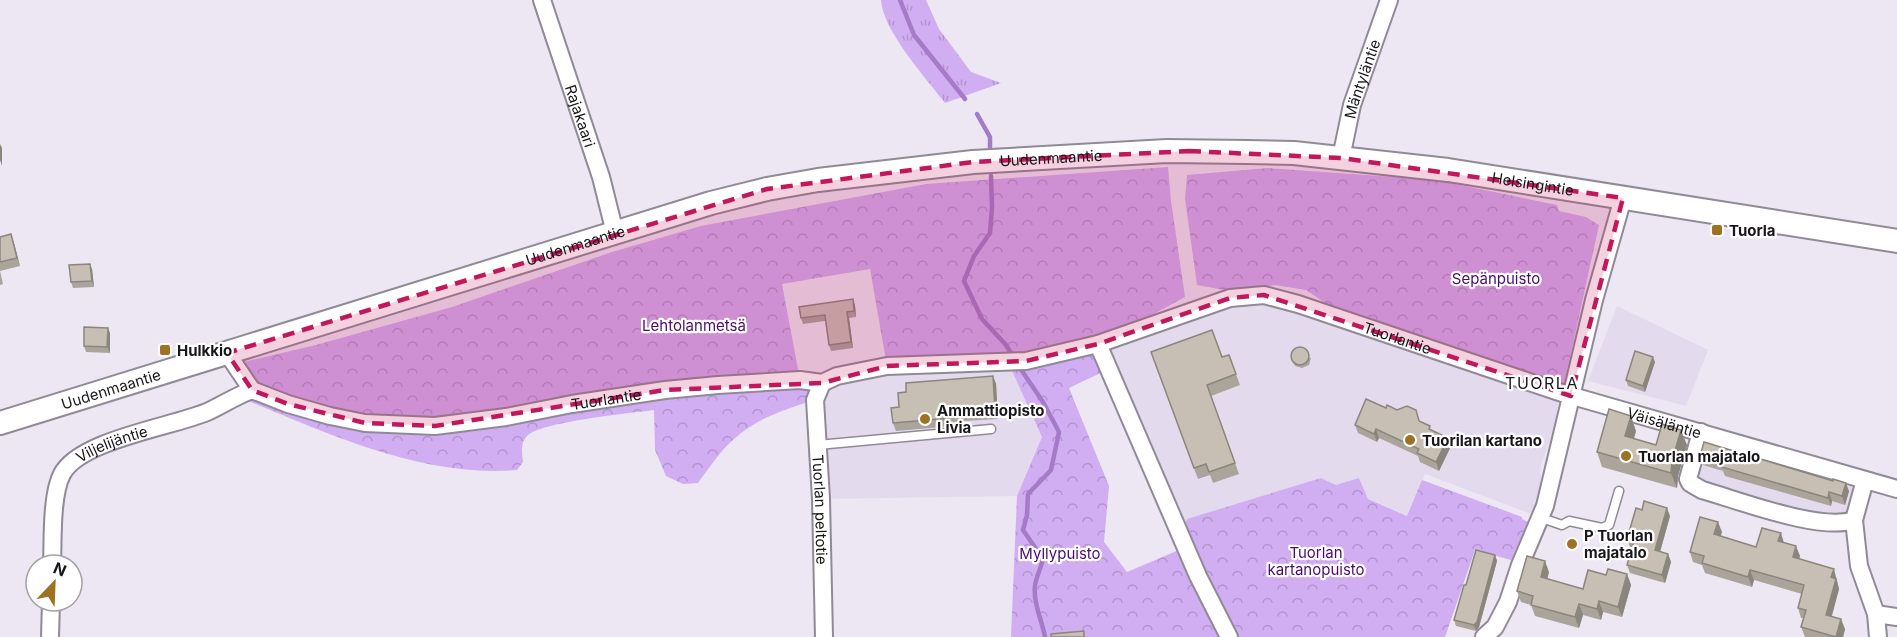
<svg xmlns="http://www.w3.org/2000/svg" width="1897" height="637" font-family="Inter,sans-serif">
<defs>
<pattern id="grass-tufts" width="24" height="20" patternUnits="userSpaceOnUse" patternTransform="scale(1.5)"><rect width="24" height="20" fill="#d1adf2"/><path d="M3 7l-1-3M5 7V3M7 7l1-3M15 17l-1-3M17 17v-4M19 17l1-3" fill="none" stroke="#b394cf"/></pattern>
<pattern id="forest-crowns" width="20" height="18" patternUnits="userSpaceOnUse" patternTransform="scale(1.5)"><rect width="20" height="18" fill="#d1adf2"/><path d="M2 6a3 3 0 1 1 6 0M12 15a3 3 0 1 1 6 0" fill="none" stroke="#b394cf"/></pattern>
</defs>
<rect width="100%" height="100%" fill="#ede6f3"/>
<g fill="#e4daee">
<polygon points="1264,304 1307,313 1559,399 1554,427 1540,469 1545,506 1539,517 1425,474 1408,516 1321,478 1181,534 1098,344 1230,305"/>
<polygon points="1617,306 1708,350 1686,406 1588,381"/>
<polygon points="1008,362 1042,437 1017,496 821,499 822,383 837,376"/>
<polygon points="1704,439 1856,482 1844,523 1691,482"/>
</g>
<path fill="url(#grass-tufts)" d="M881 0H926L939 29 971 72 1001 83 945 103C926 78 883 31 881 0Z"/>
<g fill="url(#forest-crowns)">
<path d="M1168 167 1171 201 1185 297 1098 344 1109 369 1069 388 1109 486 1104 542 1127 572 1186 547 1181 534 1187 519 1321 478 1336 485 1359 478 1368 499 1407 516 1422 480 1522 517V519L1528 522 1511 560 1475 550 1445 637H1011L1017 496 1042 437 1008 362 887 366 870 269 782 284 800 380 822 383 815 400C786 409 757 418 734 439 720 451 709 468 698 483L683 484 666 476 655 450 654 410C631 413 539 422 527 436 520 444 522 452 523 462L517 470C419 478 325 432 236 396L252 390 235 364 316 345 452 307 612 252 701 226 926 184Z"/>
<polygon points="1268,168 1436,180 1557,205 1559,211 1586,217 1599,225 1563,389 1340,313 1306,290 1275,285 1230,291 1197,285 1185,199 1187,175"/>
</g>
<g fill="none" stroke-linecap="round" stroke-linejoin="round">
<g stroke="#a57bc8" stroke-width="4.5">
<polyline points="900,0 914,35 965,99"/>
<polyline points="977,114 990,137 990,147"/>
<polyline points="991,176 992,207 990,233 974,256 964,281 982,319 1006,345 1014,358"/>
<path d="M1018 365 1043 402 1059 432 1051 470 1028 494 1027 515 1023 530 1043 559C1041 568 1036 577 1035 586 1033 603 1042 620 1045 637"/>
</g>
<defs>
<g id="service">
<polyline points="818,445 991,429"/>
<polyline points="1539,517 1562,525 1569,521 1602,528 1609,525 1619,491"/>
</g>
<g id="minor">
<path id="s1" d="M542 0 601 177 615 233"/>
<path id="s2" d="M1341 158 1352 105 1389 0"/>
<polyline points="1098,344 1198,576 1229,637"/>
<path id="s3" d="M227 353 252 390 288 404 330 416 365 423 435 426 506 417 572 404 665 390 718 385 800 380 822 383 837 376 887 366 1026 361 1098 344 1230 298 1264 295 1298 304 1562 393 1897 489"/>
<path id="s4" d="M822 383 815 400 821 499 824 637"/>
<path d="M1701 432 1688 479 1690 483 1702 490C1738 500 1820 532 1854 520L1865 480"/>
<polyline points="1854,520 1859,566 1876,614 1897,617"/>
<path id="s5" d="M52 565C53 541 51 495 62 474 80 440 171 427 207 412 222 405 236 396 252 390"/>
<polyline points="1876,614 1878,637"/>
<polyline points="50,637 51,601"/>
<polyline points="1484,637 1495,627 1508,602 1520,565 1545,506 1594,300 1623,198"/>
</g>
<g id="secondary">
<path id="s6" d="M0 423 711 203 767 189 818 180 973 162 1167 151 1247 152 1294 153 1448 170 1897 241"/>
</g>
</defs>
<use href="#service" stroke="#908a96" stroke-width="11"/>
<use href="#minor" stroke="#908a96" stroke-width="20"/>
<use href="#secondary" stroke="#908a96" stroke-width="26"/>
<use href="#service" stroke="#fff" stroke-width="8"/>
<use href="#minor" stroke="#fff" stroke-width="16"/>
<use href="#secondary" stroke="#fff" stroke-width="22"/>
</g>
<g fill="#aba49a">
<polygon points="11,234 20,266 0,271 0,237"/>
<polygon points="92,269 94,287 73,288 71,282"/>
<polygon points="0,271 3,284 0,285"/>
<polygon points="855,305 856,317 849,318 853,348 831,351 829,345 825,321 803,324 801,318"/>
<polygon points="110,333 110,353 86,352 84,346"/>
<polygon points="1151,352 1222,357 1229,355 1240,385 1211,396 1239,474 1213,483 1210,475 1198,479"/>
<polygon points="1291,357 1311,358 1309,365 1302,368 1295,366"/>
<polygon points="1655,362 1645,392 1628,386 1626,380"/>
<polygon points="993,376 996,384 998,419 964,421 964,425 896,431 893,423 906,392"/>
<polygon points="1386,408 1420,421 1451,446 1439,471 1420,462 1418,456 1379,438 1377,442 1358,433 1355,425"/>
<polygon points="1636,431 1634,439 1656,445 1687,445 1678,476 1677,488 1602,467 1597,452"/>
<polygon points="1700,456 1849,491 1845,505 1832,501 1831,506 1725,476 1723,471 1703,465"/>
<polygon points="1670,516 1660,552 1668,554 1671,562 1665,583 1630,573 1627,565 1632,547 1630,547 1627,539"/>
<polygon points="1722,532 1720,536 1756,547 1784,542 1800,556 1799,559 1837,579 1837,581 1839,589 1832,616 1845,629 1843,637 1805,637 1801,627 1804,618 1801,618 1798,608 1802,594 1754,580 1752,587 1705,573 1702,565 1693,562 1690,552"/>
<polygon points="1495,555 1497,561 1479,627 1476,631 1456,626 1454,620 1466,585"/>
<polygon points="1549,572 1547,579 1583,589 1606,575 1627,574 1631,585 1622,617 1603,612 1601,620 1583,615 1579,628 1535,616 1531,605 1521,602 1517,591"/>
</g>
<g fill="#8b867d">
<polygon points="0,144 2,148 2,166 0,160"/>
<polygon points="11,234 14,243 20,266 17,258"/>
<polygon points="90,264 92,269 94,287 92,281"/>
<polygon points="853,299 855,305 856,317 854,311"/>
<polygon points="847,312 849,318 853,348 851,342"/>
<polygon points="108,328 110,333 110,353 107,347"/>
<polygon points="1653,357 1655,362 1645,392 1643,386"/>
<polygon points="993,376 996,384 998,419 995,410"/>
<polygon points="1631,416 1636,431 1630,451 1625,436"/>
<polygon points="1376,429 1379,438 1377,442 1374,434"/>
<polygon points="1681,430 1687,445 1678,476 1677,488 1671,473 1672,461"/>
<polygon points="1448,438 1451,446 1439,471 1436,462"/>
<polygon points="1846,483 1849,491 1845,505 1842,496"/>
<polygon points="1829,492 1832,501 1831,506 1828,498"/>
<polygon points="1667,508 1670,516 1658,559 1655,550"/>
<polygon points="1718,522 1722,532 1718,544 1714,534"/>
<polygon points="1781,533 1784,543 1778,541"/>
<polygon points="1796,546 1800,556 1796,567 1793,557"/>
<polygon points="1668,554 1671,562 1665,583 1662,575"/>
<polygon points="1495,555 1497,561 1479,627 1476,631 1474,625"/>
<polygon points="1545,561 1549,572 1545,588 1541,577"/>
<polygon points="1834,569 1839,589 1829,625 1826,615 1831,577"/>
<polygon points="1750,570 1754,580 1752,587 1748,577"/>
<polygon points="1627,574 1631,585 1622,617 1618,607"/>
<polygon points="1599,601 1603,612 1601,620 1597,609"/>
<polygon points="1579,604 1583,615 1579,628 1575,617"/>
<polygon points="1841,619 1845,629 1843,637 1836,637"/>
</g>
<g fill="#c7bfb3" stroke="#8b867d" stroke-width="1.5">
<polygon points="11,234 17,258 0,262 0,237"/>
<polygon points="90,264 92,281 71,282 69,265"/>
<polygon points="853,299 854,311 847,312 851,342 829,345 825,315 801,318 799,307"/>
<polygon points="84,327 108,328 107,347 84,346"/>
<polygon points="1212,330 1222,357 1229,355 1236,374 1207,385 1235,463 1209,472 1206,464 1194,468 1151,352"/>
<circle cx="1300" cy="356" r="9"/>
<polygon points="1635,351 1653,357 1643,386 1626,380"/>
<polygon points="993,376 995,410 961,413 961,417 893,423 891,408 899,407 898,393 906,392 906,383"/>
<polygon points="1366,399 1386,408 1387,405 1397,410 1407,406 1416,410 1419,421 1430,426 1429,429 1448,438 1436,462 1417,453 1419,449 1376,429 1374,434 1355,425"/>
<polygon points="1609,409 1631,416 1625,436 1656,445 1662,424 1681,430 1672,461 1671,473 1597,452"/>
<polygon points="1704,442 1833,481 1833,479 1846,483 1842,496 1829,492 1828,498 1722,467 1723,463 1700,456"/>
<polygon points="1644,501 1667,508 1655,550 1668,554 1662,575 1627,565 1634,540 1627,539 1636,508 1642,510"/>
<polygon points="1700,517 1718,522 1714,534 1756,547 1762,528 1781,533 1778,541 1796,546 1793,557 1834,569 1831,577 1836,579 1826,615 1841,619 1836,637 1801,627 1806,610 1798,608 1804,585 1750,570 1748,577 1702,563 1704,556 1690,552"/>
<polygon points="1476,550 1495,555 1477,622 1474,625 1454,620 1464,585 1466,585"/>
<polygon points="1527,556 1545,561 1541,577 1583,589 1588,570 1606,575 1608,569 1627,574 1618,607 1599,601 1597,609 1579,604 1575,617 1531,605 1533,596 1517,591"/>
<polygon points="1084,631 1084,637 1051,637 1051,634"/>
</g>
<path fill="#c2185b" fill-opacity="0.2" stroke="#c2185b" stroke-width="4.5" stroke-dasharray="12 8" stroke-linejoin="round" d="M1189 151 1341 158 1623 198 1571 396 1264 295 1230 298 1098 344 1026 361 887 366 822 383 665 390 435 426 365 423 288 404 252 390 227 353 767 189 973 162Z"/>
<g fill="#9d7221" stroke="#fff" stroke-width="2">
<rect x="1711" y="224" width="12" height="12" rx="3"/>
<rect x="159" y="344" width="12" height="12" rx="3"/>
<circle cx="925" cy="419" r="6"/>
<circle cx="1410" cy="440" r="6"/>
<circle cx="1626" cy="456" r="6"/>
<circle cx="1572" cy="544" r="6"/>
</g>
<g text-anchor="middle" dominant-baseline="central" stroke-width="4.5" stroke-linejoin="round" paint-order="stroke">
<g font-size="15" fill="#18161a" stroke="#fff">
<text stroke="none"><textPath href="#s2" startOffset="82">Mäntyläntie</textPath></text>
<text stroke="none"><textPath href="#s1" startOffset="122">Rajakaari</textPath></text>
<text stroke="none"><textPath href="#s6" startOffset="1088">Uudenmaantie</textPath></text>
<text stroke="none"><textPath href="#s6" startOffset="1572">Helsingintie</textPath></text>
<text stroke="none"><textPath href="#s6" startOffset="602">Uudenmaantie</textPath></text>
<text stroke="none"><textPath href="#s3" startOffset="1218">Tuorlantie</textPath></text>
<text stroke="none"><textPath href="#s6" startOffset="116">Uudenmaantie</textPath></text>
<text stroke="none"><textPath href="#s3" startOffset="406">Tuorlantie</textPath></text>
<text stroke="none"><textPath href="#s3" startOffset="1498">Väisäläntie</textPath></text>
<text stroke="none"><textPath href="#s5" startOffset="152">Viljelijäntie</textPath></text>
<text stroke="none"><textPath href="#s4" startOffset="128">Tuorlan peltotie</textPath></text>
</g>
<g font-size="15" font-weight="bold" fill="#18161a" stroke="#fff" text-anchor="start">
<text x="1729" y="230">Tuorla</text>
<text x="177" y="350">Hulkkio</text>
<text x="937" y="410">Ammattiopisto<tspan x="937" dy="17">Livia</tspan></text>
<text x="1422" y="440">Tuorilan kartano</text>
<text x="1638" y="456">Tuorlan majatalo</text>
<text x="1584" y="535">P Tuorlan<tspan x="1584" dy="17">majatalo</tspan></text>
</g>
<g font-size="15" fill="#490c6c" stroke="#fff">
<text x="1496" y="278">Sepänpuisto</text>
<text x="694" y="325">Lehtolanmetsä</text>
<text x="1316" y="552">Tuorlan<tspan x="1316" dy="17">kartanopuisto</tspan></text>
<text x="1060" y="553">Myllypuisto</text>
</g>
<g font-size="16" letter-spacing="1.5" fill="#18161a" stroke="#fff">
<text x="1542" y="383">TUORLA</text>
</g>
</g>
<g transform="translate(54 583) rotate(23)"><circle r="28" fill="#ffffff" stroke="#a3a2a3" stroke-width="1.5"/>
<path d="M0-4.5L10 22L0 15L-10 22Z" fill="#9d7221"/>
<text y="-9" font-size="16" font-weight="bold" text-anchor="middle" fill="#18161a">N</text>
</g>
</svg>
